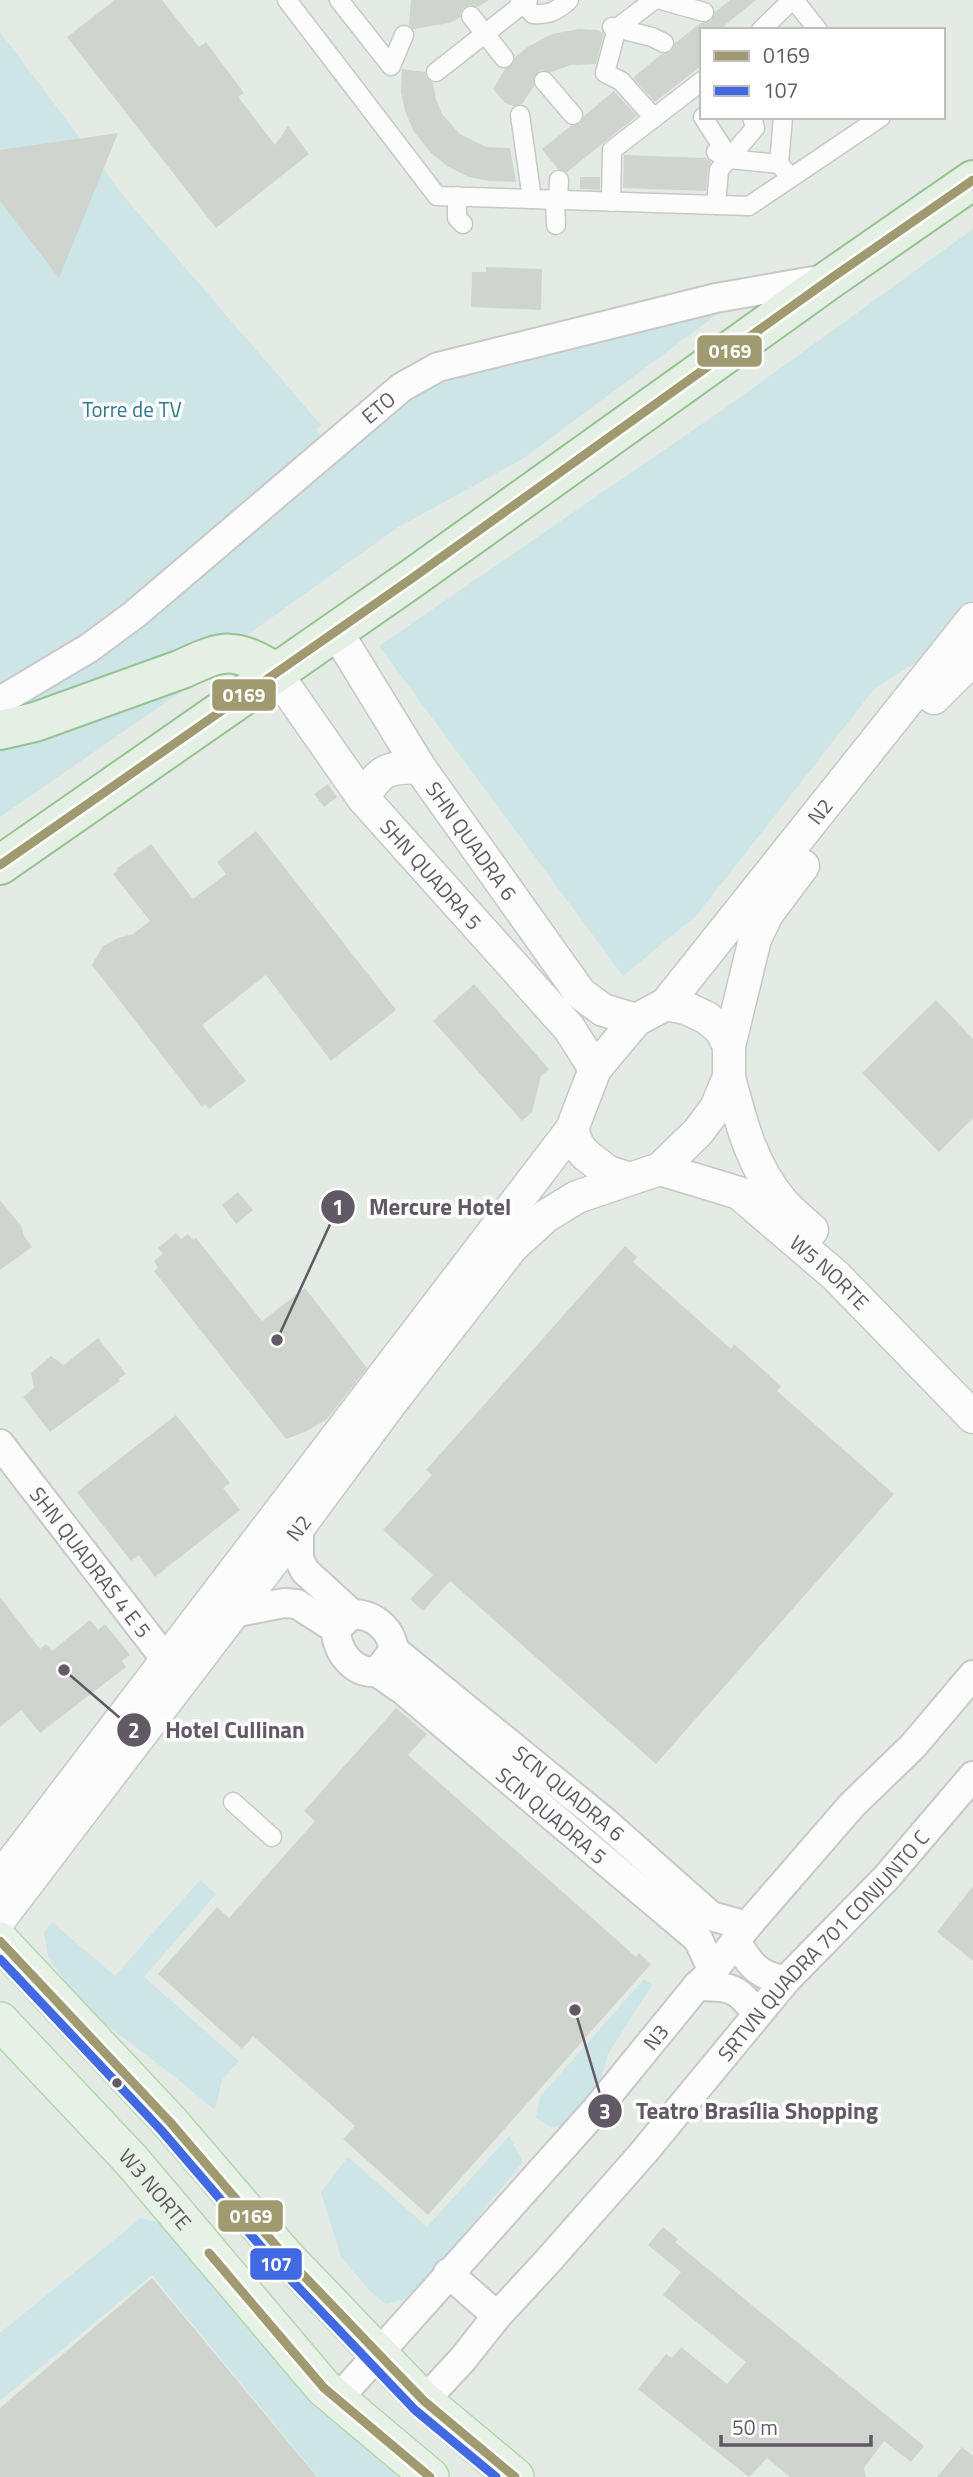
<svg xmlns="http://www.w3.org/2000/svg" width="973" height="2477" font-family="'Titillium Web',sans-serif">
<rect width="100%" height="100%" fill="#e4ebe4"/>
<g fill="#cde5e7">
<polygon points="0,32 126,199 321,425 316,430 338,456 425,387 689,311 723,310 524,458 397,528 197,671 230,658 0,817"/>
<polygon points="973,229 973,627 875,688 696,916 623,976 379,646 731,404"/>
<polygon points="200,1880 216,1894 144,1977 239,2061 222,2080 215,2110 179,2080 86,2009 48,1957 44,1932 52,1922 115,1976"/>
<polygon points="644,1979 652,1985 608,2054 598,2088 568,2124 552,2128 536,2118 540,2097"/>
<polygon points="509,2136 523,2162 417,2291 402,2300 386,2304 371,2292 341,2257 321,2192 348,2157 427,2227"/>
<polygon points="141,2218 176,2227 397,2477 318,2477 152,2275 0,2401 0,2333"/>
</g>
<g fill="#cfd4cf">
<polygon points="115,0 162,0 199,47 206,42 244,93 238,97 275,145 288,126 309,154 216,228 67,37"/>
<polygon points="411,0 489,0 478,7 470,5 465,7 461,11 460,18 449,23 414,29 409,25"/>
<polygon points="730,0 756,0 719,30 702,30 702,65 655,102 633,78 636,75 662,54 671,52 675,43 701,23 711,21 715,12"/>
<polygon points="579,29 598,30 604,34 596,64 571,65 551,72 541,70 534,77 534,86 522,104 513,106 505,103 493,89 505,69 514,63 515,57 529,46 552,34"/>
<polygon points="402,69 425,72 427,78 433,83 436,99 442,114 460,134 486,147 510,148 516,182 489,181 469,177 447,166 431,153 414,132 405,111 401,92"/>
<polygon points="614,91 637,116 567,172 558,169 542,149 571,126 580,124 584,116"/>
<polygon points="118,133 59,278 0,201 0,150"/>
<polygon points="624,155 706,158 711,162 708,169 706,191 623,188"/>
<polygon points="580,177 600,177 600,190 580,189"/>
<polygon points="486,267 542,269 541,310 471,307 472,272 486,272"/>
<polygon points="328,784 337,797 324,807 314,794"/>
<polygon points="256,831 396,1010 331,1061 266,975 202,1025 246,1081 209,1109 205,1104 202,1107 92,965 103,946 118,938 133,934 150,921 113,874 118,870 116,869 151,844 193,899 226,874 217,862"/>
<polygon points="474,984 549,1069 541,1076 532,1112 522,1121 433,1021"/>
<polygon points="936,1000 973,1039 973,1118 939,1152 862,1073"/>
<polygon points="238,1192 253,1210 236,1224 222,1205"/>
<polygon points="0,1200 21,1226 24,1236 32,1247 0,1270"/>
<polygon points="176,1233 181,1239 188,1234 193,1240 196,1238 262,1321 305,1288 367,1368 327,1419 305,1432 286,1439 154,1271 158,1268 154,1261 163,1254 158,1248"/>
<polygon points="625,1246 637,1257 633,1262 731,1349 734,1344 781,1386 777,1391 894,1494 656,1764 450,1581 423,1611 410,1599 433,1575 383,1530 432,1475 426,1470"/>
<polygon points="98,1338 126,1374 118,1379 120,1381 50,1432 23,1397 34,1388 31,1373 51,1356 64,1365"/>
<polygon points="176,1415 230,1483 223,1488 240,1510 155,1577 139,1555 131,1561 77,1492"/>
<polygon points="0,1597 40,1649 46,1644 52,1651 90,1620 98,1630 105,1624 130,1655 122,1661 126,1667 40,1733 21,1710 0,1727"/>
<polygon points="396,1708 427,1734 408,1755 636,1957 639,1953 651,1964 428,2215 343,2139 355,2126 253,2036 242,2049 158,1974 217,1907 229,1918 315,1821 304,1811"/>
<polygon points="973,1886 973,1961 937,1932"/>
<polygon points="663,2227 678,2239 675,2242 924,2446 911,2462 884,2441 864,2468 866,2477 790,2477 767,2458 749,2477 638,2389 666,2354 672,2358 681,2347 727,2384 746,2362 663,2295 681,2272 648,2245"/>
<polygon points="152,2278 221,2361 317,2477 0,2477 0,2408"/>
<polygon points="962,2447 973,2456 973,2477 937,2477"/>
</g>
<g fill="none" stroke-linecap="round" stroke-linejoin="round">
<defs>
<g id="pedestrian">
<polyline points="287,0 437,196 749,206 881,117"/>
<polyline points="339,0 391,66 404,35"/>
<path d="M520 0 533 14C549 15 557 11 569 0"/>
<polyline points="654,0 617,28 605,73 621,81 654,118"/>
<polyline points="661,0 704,12"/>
<polyline points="794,0 818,30"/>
<polyline points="471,16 504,58"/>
<polyline points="612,27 652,37 664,43"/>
<polyline points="761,30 792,0"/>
<polyline points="436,72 528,0"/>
<polyline points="544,81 573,115"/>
<polyline points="520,115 532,199"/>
<polyline points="703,117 730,159"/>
<polyline points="783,117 779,164 786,172"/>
<polyline points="716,152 730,159 779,164"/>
<polyline points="457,196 457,218 463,224"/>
<polyline points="558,199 559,180"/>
<polyline points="555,200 556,225"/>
<polyline points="611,202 612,150 702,81"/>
<polyline points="716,205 719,170 755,128 752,117"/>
<polyline points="233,1802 272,1837"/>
</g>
<g id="tertiary">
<path id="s1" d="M0 701 89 648 135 614 402 387 438 367 716 298 825 279"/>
<path id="s2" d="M0 1444 180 1678"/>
<polyline points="299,1527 299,1559 305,1571 352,1614"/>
<polyline points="233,1613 284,1603 297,1604 336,1629"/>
<path d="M352 1614C373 1614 391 1628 394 1650L377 1672C353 1674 336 1651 336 1629Z"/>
<path id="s3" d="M394 1650 605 1822 711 1916 747 1926"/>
<path id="s4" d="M377 1672 403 1690 698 1939 713 1971"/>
<path d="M736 1941C749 1964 759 1977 786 1980"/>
<path d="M697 1986C729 1986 739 1987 757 2015"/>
<polyline points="448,2273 497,2316"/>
<path id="s5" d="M337 2400 595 2111 697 1986 713 1971 747 1926 852 1805 913 1746 973 1675"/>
<path id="s6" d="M424 2401 462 2360 497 2316 547 2262 644 2152 786 1980 886 1878 973 1776"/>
</g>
<g id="secondary">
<path id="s7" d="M336 631 420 768 580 993 603 1010 636 1020"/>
<path id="s8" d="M275 672 363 798 569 1028 595 1069"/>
<polyline points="934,698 973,659"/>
<path d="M363 798C380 770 388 766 420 768"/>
<path id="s9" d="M666 1004 686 1008 707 1018 721 1030 729 1046V1077L716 1108 698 1132 660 1169 630 1179 608 1172 586 1155 578 1146 572 1129 595 1069 636 1020 666 1004 973 619"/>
<polyline points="729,1046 755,939 767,914 803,866"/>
<path d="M729 1077C741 1123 752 1167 783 1203 792 1213 802 1221 812 1230"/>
<path id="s10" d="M660 1169 739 1193 836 1276 973 1417"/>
<polyline points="0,1878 572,1129"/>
<path id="s11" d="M0 1919 299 1527 390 1404 512 1247 546 1216 577 1197 630 1179"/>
</g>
<g id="primary">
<polyline points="0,1941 170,2122 284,2255 396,2372 424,2401 515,2477"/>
<path id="s12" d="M0 2021 132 2161 324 2388 430 2477"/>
</g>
<g id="trunk">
<path d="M0 730 35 722 182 669C225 649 234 647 275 672"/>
<polyline points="0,865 411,579 833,277 973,180"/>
</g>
</defs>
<use href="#pedestrian" stroke="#c8c8c8" stroke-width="21"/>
<use href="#tertiary" stroke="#c8c8c8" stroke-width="32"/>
<use href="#secondary" stroke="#c7c7c8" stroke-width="35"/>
<use href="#primary" stroke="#b2d6af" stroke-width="40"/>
<use href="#trunk" stroke="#97c292" stroke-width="42"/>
<use href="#pedestrian" stroke="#fbfcfb" stroke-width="18"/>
<use href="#tertiary" stroke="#fbfcfb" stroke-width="28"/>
<use href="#secondary" stroke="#fbfcfb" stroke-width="32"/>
<use href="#primary" stroke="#e7f2e7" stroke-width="37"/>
<use href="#trunk" stroke="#e4f0e4" stroke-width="38"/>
<defs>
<g id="bus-1">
<polyline points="0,865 411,579 833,277 973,180"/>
<polyline points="0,1941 170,2122 284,2255 396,2372 424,2401 515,2477"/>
<polyline points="209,2253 324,2388 430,2477"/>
</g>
<polyline id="bus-2" points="0,1959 161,2130 275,2263 415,2410 496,2477"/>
</defs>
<use href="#bus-1" stroke="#fff" stroke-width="14"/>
<use href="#bus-2" stroke="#fff" stroke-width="14"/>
<use href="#bus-1" stroke="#a09a70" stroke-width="9"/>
<use href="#bus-2" stroke="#4169e1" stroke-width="9"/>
</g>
<circle fill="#615a64" stroke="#fff" stroke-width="2.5" cx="117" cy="2083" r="6"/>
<g text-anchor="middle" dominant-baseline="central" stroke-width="7" stroke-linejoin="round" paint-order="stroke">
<g font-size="21" fill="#615a64" stroke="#fff">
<text stroke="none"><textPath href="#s1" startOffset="480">ETO</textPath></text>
<text stroke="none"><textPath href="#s9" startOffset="749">N2</textPath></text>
<text stroke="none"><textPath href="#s7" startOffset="250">SHN QUADRA 6</textPath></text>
<text stroke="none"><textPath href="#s8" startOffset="256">SHN QUADRA 5</textPath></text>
<text stroke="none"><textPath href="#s10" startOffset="203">W5 NORTE</textPath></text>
<text stroke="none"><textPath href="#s11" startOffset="492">N2</textPath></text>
<text stroke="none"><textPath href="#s2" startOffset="149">SHN QUADRAS 4 E 5</textPath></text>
<text stroke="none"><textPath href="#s3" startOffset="226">SCN QUADRA 6</textPath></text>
<text stroke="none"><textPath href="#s4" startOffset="226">SCN QUADRA 5</textPath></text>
<text stroke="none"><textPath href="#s6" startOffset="606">SRTVN QUADRA 701 CONJUNTO C</textPath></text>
<text stroke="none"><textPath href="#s5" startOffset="483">N3</textPath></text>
<text stroke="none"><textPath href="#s12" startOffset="229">W3 NORTE</textPath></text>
</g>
<g font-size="21" fill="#2d788f" stroke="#fff">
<text x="132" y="409">Torre de TV</text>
</g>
</g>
<path fill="none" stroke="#615a64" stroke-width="2.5" d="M277 1340L338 1207M64 1670L134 1730M575 2010L605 2111"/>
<g fill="#615a64" stroke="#fff" stroke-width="2.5">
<circle cx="277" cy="1340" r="7"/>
<circle cx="64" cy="1670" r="7"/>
<circle cx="575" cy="2010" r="7"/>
<circle cx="338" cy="1207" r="18"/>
<circle cx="134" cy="1730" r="18"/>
<circle cx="605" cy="2111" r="18"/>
</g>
<g font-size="21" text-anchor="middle" font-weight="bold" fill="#fff">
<text x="338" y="1215">1</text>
<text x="134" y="1738">2</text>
<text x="605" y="2119">3</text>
</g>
<g font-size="23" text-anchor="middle" font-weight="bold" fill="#615a64" stroke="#fff" stroke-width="7" stroke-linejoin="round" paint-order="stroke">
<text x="440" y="1215">Mercure Hotel</text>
<text x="235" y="1738">Hotel Cullinan</text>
<text x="757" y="2119">Teatro Brasília Shopping</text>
</g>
<g stroke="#fff" stroke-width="2.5">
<rect x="696" y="334" width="67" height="34" rx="7" fill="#a09a70"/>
<rect x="211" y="678" width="66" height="34" rx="7" fill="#a09a70"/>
<rect x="217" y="2199" width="67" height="34" rx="7" fill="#a09a70"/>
<rect x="249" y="2247" width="54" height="34" rx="7" fill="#4169e1"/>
</g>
<g font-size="19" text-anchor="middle" font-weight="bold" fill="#fff">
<text x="730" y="358">0169</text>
<text x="244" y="702">0169</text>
<text x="251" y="2223">0169</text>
<text x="276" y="2271">107</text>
</g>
<rect x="700" y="28" width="245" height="91" fill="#ffffff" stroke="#c0bdc1" stroke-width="2"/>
<rect x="714" y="51" width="35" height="10" fill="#a09a70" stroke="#c0bdc1" stroke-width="2"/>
<text x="763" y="63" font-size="21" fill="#615a64">0169</text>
<rect x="714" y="86" width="35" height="10" fill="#4169e1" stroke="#c0bdc1" stroke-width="2"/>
<text x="763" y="98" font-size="21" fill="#615a64">107</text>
<path d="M721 2435v10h150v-10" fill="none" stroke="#615a64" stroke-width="3.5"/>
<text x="732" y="2435" font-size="21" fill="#615a64" stroke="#ffffff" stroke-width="5" paint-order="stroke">50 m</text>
</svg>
